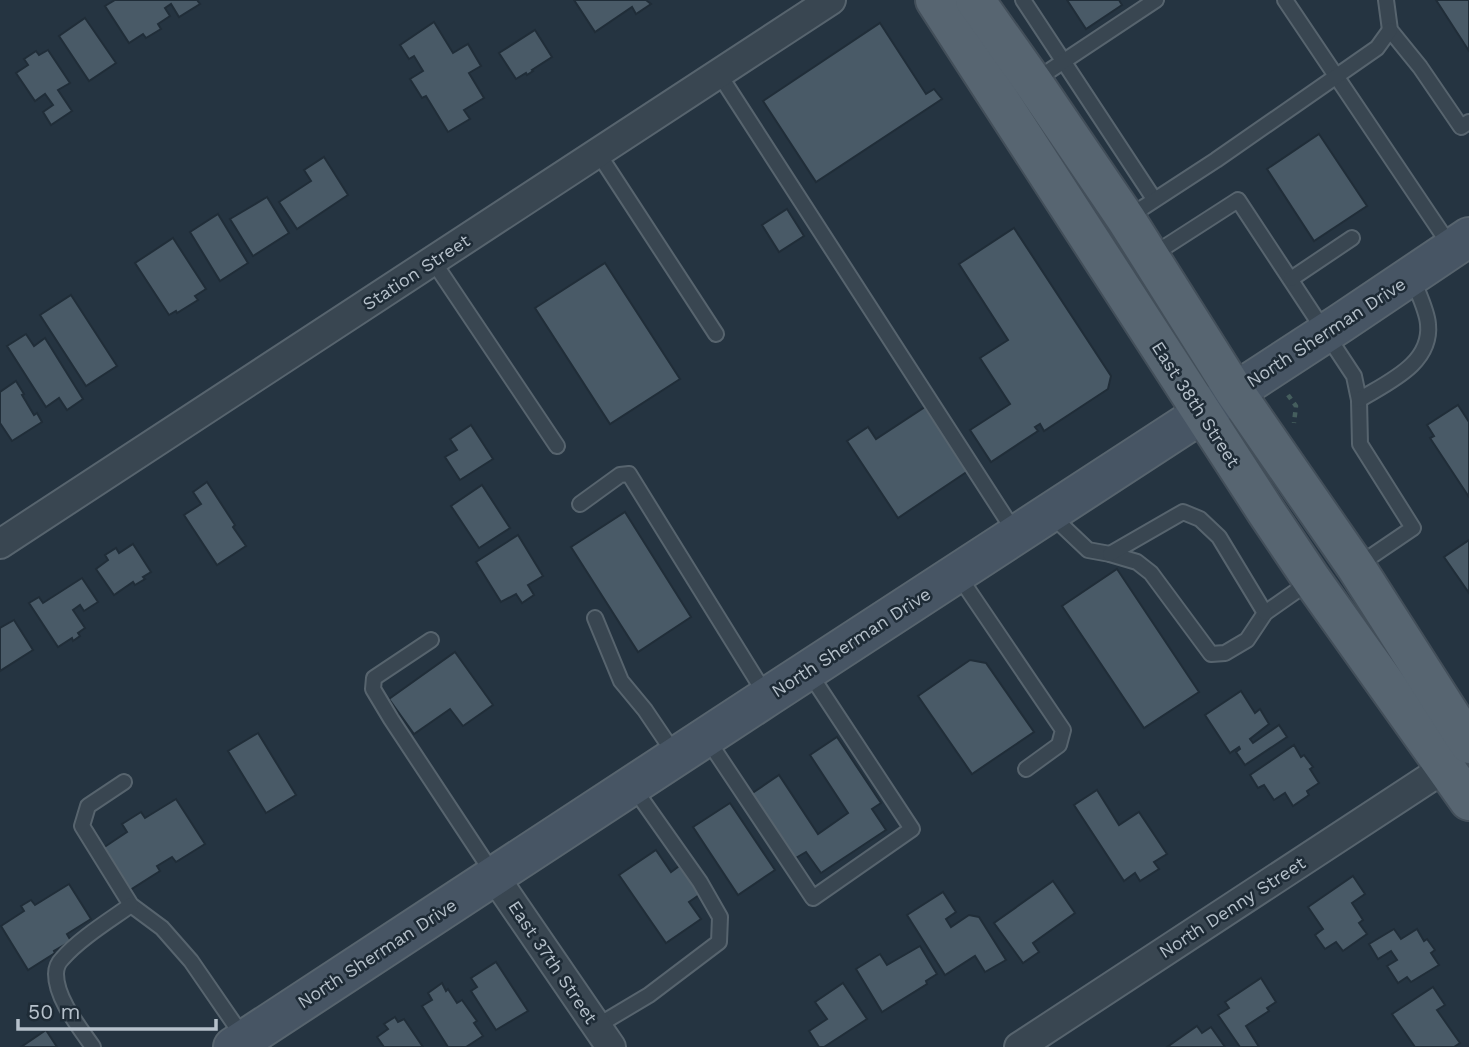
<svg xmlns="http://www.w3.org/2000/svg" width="1469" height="1047" font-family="'Work Sans',sans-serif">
<rect width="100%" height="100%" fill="#253441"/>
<g fill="#495a67" stroke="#202d38" stroke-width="2">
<polygon points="115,0 197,0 200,4 179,17 171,4 165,8 170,16 158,24 161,29 146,38 143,34 129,43 105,6"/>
<polygon points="574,0 646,0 651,4 636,14 632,7 595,32"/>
<polygon points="1067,0 1119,0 1122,5 1086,29"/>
<polygon points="1436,0 1469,0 1469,51"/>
<polygon points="85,18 116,63 89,81 59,36"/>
<polygon points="434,22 453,53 468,44 481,66 469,73 484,98 464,110 470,119 448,132 426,96 422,98 410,79 423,71 414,56 409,59 400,45"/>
<polygon points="880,23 926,94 934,89 942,99 816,182 763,101"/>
<polygon points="535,30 552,57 532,70 533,71 527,75 526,73 516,79 499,53"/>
<polygon points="48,50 70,83 58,90 72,111 51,125 43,112 53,105 45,94 35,101 16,73 28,65 24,59 36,51 39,55"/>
<polygon points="1319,134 1367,206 1314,241 1267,169"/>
<polygon points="324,157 348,195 297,229 279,202 311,181 304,170"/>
<polygon points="267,197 289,233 253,256 230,219"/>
<polygon points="787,209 804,236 779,252 762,225"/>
<polygon points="218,214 248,263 220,281 190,232"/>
<polygon points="1014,228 1111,376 1108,389 1044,431 1040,424 1035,427 1038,431 991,462 970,430 1010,404 980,358 1008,340 959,264"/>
<polygon points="173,238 206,289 195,296 198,300 177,313 176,311 169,315 135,263"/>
<polygon points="605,263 680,379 610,424 535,308"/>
<polygon points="71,295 117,366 86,386 40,315"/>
<polygon points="26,334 34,346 45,338 83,399 67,410 59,398 46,407 7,346"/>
<polygon points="16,381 24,394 22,395 34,415 37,413 42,422 12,441 0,423 0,392"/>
<polygon points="1458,405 1469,422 1469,497 1430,438 1434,436 1427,425"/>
<polygon points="925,407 968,471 898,518 847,441 868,427 876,439"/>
<polygon points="471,425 493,459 460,480 445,457 457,450 450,439"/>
<polygon points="207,482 235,525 233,527 246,546 217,565 184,515 201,504 193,492"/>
<polygon points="482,485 510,528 479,548 451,506"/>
<polygon points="625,512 691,617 638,652 571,547"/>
<polygon points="518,535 543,576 528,585 534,595 522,603 516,594 501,602 476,562"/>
<polygon points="1469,540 1469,593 1444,557"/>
<polygon points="133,544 151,572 143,577 145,579 135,585 133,582 114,595 96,569 108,560 105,555 116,548 119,553"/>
<polygon points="1117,569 1199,692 1144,728 1062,606"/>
<polygon points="82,578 98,602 84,611 80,605 73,610 85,628 78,633 80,636 73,641 72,638 58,647 29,603 39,597 43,603"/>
<polygon points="14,620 33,650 0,671 0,628"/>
<polygon points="455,652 493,705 463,726 450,709 414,734 389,699"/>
<polygon points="970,660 986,663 1034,732 972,774 918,696"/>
<polygon points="1241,691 1255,713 1260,709 1269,724 1250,739 1253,743 1279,725 1287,737 1245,765 1236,752 1240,749 1239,747 1230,753 1205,715"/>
<polygon points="258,733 296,795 266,813 228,751"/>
<polygon points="837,737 881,803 872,809 886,830 821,873 806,852 794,859 751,794 779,775 818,834 848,813 810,755"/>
<polygon points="1294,745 1301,757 1304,755 1313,767 1310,769 1319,783 1307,791 1309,795 1293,806 1285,793 1274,800 1264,785 1258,788 1250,775"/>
<polygon points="1097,790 1119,825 1139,812 1167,854 1154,862 1159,869 1140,881 1135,873 1124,881 1074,805"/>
<polygon points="176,799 205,844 176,862 172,857 157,866 160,871 130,890 103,848 127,832 122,824 141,812 145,818"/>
<polygon points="730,803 775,870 738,895 693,827"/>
<polygon points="656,850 671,872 682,864 702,893 689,902 701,919 666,943 619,875"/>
<polygon points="1353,876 1365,894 1352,903 1363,920 1359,923 1367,934 1343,951 1336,942 1325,949 1315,935 1323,929 1308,907"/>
<polygon points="1053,881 1075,913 1033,943 1039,952 1023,963 994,923"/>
<polygon points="69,884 91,919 67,934 71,941 54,951 55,953 28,970 1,926 24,911 21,906 31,900 35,905"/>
<polygon points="943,892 956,912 946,919 951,927 969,915 979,917 1006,960 985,972 975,956 945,975 907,915"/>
<polygon points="1394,929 1401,939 1417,929 1424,941 1427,939 1435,950 1431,953 1439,965 1411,982 1407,977 1398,983 1387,966 1397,960 1391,951 1378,959 1369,944"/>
<polygon points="920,946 937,974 926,981 927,984 882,1012 856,969 880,954 887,965"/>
<polygon points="496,962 528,1011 496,1030 471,991 477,987 471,978"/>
<polygon points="1261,978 1276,1002 1267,1008 1269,1011 1246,1026 1259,1047 1240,1047 1218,1015 1229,1008 1225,1002"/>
<polygon points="442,983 446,991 448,989 457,1003 462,1000 477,1021 474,1023 483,1036 466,1047 448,1047 422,1006 432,1000 428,993"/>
<polygon points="843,983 867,1019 824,1047 819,1047 809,1031 827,1019 815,1002"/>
<polygon points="1433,987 1445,1005 1437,1010 1460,1043 1454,1047 1415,1047 1392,1014"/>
<polygon points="395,1017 398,1022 404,1019 423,1047 384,1047 377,1037 388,1029 384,1024"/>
<polygon points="1197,1026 1202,1033 1211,1027 1225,1047 1167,1047"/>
<polygon points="46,1030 57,1047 21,1047"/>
</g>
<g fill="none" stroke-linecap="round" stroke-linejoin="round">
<defs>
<g id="lane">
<polyline points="1023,0 1154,199"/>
<polyline points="1285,0 1451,247"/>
<polyline points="1386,0 1390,30 1420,67 1461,127 1469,122"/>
<polyline points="719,74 1016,534"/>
<polyline points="1034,81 1156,0"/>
<polyline points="598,153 716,334"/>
<polyline points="1127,218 1216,160 1377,48 1390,30"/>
<polyline points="1151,256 1238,200 1354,376 1359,400 1360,444 1413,528 1357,566"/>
<polyline points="433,261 557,446"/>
<polyline points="1291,279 1352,238"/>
<path d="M1359 400C1388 382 1432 364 1428 324 1427 310 1417 291 1412 277"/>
<polyline points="580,504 620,475 629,474 766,695"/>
<polyline points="1050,514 1088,550 1110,554 1137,562 1151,573 1211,654 1225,653 1247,640 1265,613 1312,580"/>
<polyline points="1110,554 1183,512 1200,519 1219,537 1265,613"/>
<polyline points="958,575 1063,730 1059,745 1026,769"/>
<polyline points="595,618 621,681 645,710 676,756"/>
<polyline points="431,640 374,678 373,689 391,719 494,875"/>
<polyline points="707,739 813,898 912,829 808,671"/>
<polyline points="124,782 88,806 82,826 131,905 162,928 191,961 244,1038"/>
<polyline points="597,1026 649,995 719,942 720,917 700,882 633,787"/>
<path d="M93 1047C80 1028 56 999 56 974 56 969 58 963 62 959 79 939 110 920 131 905"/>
</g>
<g id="street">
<polyline points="0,544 831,0"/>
<polyline points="494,876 611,1047"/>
<polyline points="1019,1047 1446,767"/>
</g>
<polyline id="secondary" points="233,1047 767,697 1341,323 1469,237"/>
<g id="primary">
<polyline points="935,0 1267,513 1312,580 1469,801"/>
<polyline points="975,0 1033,82 1126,219 1235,392 1356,567 1469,744"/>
</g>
</defs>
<use href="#lane" stroke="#57646e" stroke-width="18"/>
<use href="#street" stroke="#57646e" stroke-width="32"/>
<use href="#secondary" stroke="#57646e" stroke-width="42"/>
<use href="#primary" stroke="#434f5a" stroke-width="42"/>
<polyline stroke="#455e5d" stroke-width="4.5" stroke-dasharray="5 5" stroke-linecap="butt" points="1288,395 1296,406 1294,423"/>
<use href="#lane" stroke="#394651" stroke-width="14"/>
<use href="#street" stroke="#394651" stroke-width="28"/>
<use href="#secondary" stroke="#475564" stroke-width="38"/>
<use href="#primary" stroke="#576571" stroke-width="38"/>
</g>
<g text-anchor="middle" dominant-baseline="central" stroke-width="5" stroke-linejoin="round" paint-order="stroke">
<g font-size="18" fill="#b6c1cb" stroke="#1e2b36">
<text transform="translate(416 272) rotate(-33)">Station Street</text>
<text transform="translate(1326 332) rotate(-33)">North Sherman Drive</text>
<text transform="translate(1196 404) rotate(57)">East 38th Street</text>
<text transform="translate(851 642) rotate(-33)">North Sherman Drive</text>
<text transform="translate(1232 907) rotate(-33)">North Denny Street</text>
<text transform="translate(377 953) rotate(-33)">North Sherman Drive</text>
<text transform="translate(553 962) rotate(56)">East 37th Street</text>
</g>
</g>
<path d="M18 1019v10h198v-10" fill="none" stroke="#b6c1cb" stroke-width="3.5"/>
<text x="28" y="1019" font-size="21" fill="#b6c1cb" stroke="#1e2b36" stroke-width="5" paint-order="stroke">50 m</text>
</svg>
